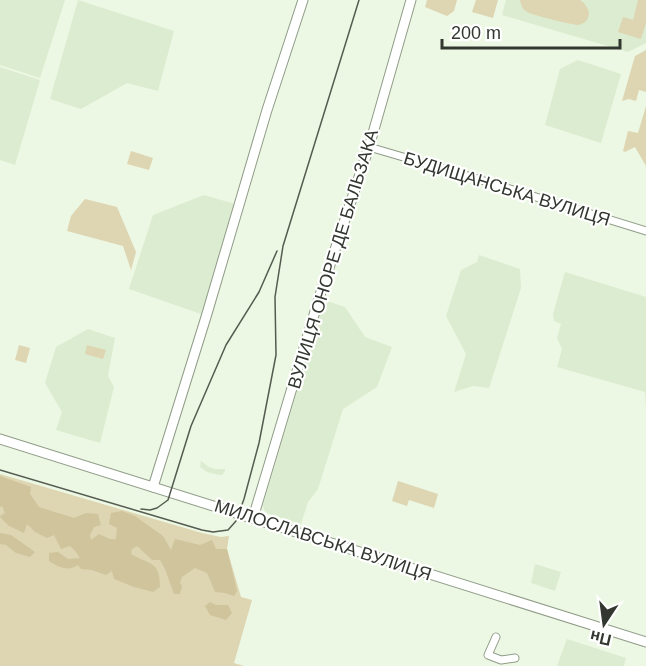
<svg xmlns="http://www.w3.org/2000/svg" width="646" height="666" font-family="Helvetica,sans-serif">
<rect width="100%" height="100%" fill="#ecf8e3"/>
<g fill="#dcecd0">
<polygon points="0,0 65,0 40,78 0,65"/>
<polygon points="78,0 174,31 158,91 127,83 81,109 50,99"/>
<polygon points="506,0 646,0 646,43 628,52 502,15"/>
<polygon points="578,60 621,74 601,143 545,125 560,69"/>
<polygon points="0,67 40,80 15,165 0,160"/>
<polygon points="204,195 235,204 201,314 129,289 153,215"/>
<polygon points="479,255 520,269 521,288 489,388 473,386 454,392 466,354 446,316 461,270 477,262"/>
<polygon points="565,272 646,297 646,407 645,392 557,367 562,349 557,338 561,324 554,321 553,314"/>
<polygon points="324,300 345,307 365,337 392,347 377,387 343,409 318,489 308,502 301,524 269,514 264,510 263,505"/>
<polygon points="88,329 115,338 108,376 114,387 100,443 56,430 62,412 45,383 56,347"/>
<polygon points="201,461 209,467 215,469 225,469 225,471 222,475 219,475 207,472 200,467"/>
<polygon points="535,564 561,572 555,591 531,583"/>
<polygon points="567,639 626,658 624,666 557,666"/>
</g>
<g fill="#ded5b2">
<polygon points="427,0 457,0 454,11 447,16 425,7"/>
<polygon points="476,0 498,0 493,18 472,12"/>
<path d="M520 0H580C591 7 593 22 578 25 573 25 532 15 527 12 522 9 521 5 520 0Z"/>
<polygon points="638,0 646,0 646,23 641,39 618,32 623,17 633,20"/>
<polygon points="646,50 646,92 639,90 636,101 629,99 622,101 635,56"/>
<polygon points="646,106 646,166 635,147 625,152 623,151 628,131 638,133"/>
<polygon points="131,151 153,158 149,170 127,164"/>
<polygon points="85,199 117,207 136,252 131,270 123,246 67,231 71,216"/>
<polygon points="19,345 30,348 26,363 15,360"/>
<polygon points="87,345 106,350 103,359 85,354"/>
<polygon points="0,474 202,533 221,537 229,536 227,549 241,597 252,600 234,663 244,666 0,666"/>
<polygon points="398,481 438,494 434,508 409,500 407,506 392,501"/>
</g>
<g fill="#cfc49c">
<path d="M0 476 31 487 30 494 39 507 74 518 86 513 98 514 101 525 94 527 90 535 91 540 99 534 110 539H116L117 528 109 524 111 513 122 511 135 516 163 536 171 550 175 539 200 545 212 540 216 549H227L237 591 234 596 225 593 215 592 207 573 195 568 182 577 180 583 182 586 180 594H174L165 569 160 560H152L137 546 132 549 131 554C150 565 160 561 160 587L153 592 134 587 114 579 112 571 106 575 92 570 81 569 78 565C68 572 58 567 49 561V553L58 552 68 559 80 558 76 552 70 546 61 549 54 535 47 538 35 532 27 524 24 533 9 526 0 517V516L5 513 2 506 0 507Z"/>
<polygon points="0,533 11,535 35,552 30,557 16,553 6,545 0,544"/>
<polygon points="210,602 216,605 228,605 232,613 226,620 210,615 205,606"/>
</g>
<g fill="none" stroke-linecap="round" stroke-linejoin="round">
<defs>
<g id="street">
<polyline points="369,147 468,176 646,231"/>
<polyline points="496,637 488,655 501,660 515,658"/>
</g>
<g id="secondary">
<polyline points="0,439 646,642"/>
<polyline points="153,487 206,317 267,110 303,0"/>
<polyline points="253,518 319,298 369,147 411,0"/>
</g>
</defs>
<use href="#street" stroke="#909c88" stroke-width="9"/>
<use href="#secondary" stroke="#909c88" stroke-width="11"/>
<use href="#street" stroke="#fff" stroke-width="7"/>
<use href="#secondary" stroke="#fff" stroke-width="9"/>
<g stroke="#555b51" stroke-width="1.5">
<polyline points="0,470 202,530 213,532 228,530 236,521 244,499 259,443 276,355 275,297 283,246 359,0"/>
<polyline points="141,509 150,510 157,508 168,500 191,426 226,345 259,292 277,251"/>
</g>
</g>
<g text-anchor="middle" dominant-baseline="central" stroke-width="4.5" stroke-linejoin="round" paint-order="stroke">
<g font-size="18" fill="#32372f" stroke="#fff">
<text transform="translate(507 189) rotate(17)">БУДИЩАНСЬКА ВУЛИЦЯ</text>
<text transform="translate(333 259) rotate(-73)">ВУЛИЦЯ ОНОРЕ ДЕ БАЛЬЗАКА</text>
<text transform="translate(323 540) rotate(18)">МИЛОСЛАВСЬКА ВУЛИЦЯ</text>
</g>
</g>
<g transform="translate(604 624) rotate(193)" stroke="#ffffff" stroke-width="4.5" paint-order="stroke">
<path d="M0-4.5L10 22L0 15L-10 22Z" fill="#32372f"/>
<text y="-9" font-size="16" font-weight="bold" text-anchor="middle" fill="#32372f">Пн</text>
</g>
<path d="M442 39v9h178v-9" fill="none" stroke="#32372f" stroke-width="3"/>
<text x="451" y="39" font-size="18" fill="#32372f" stroke="#ffffff" stroke-width="4.5" paint-order="stroke">200 m</text>
</svg>
